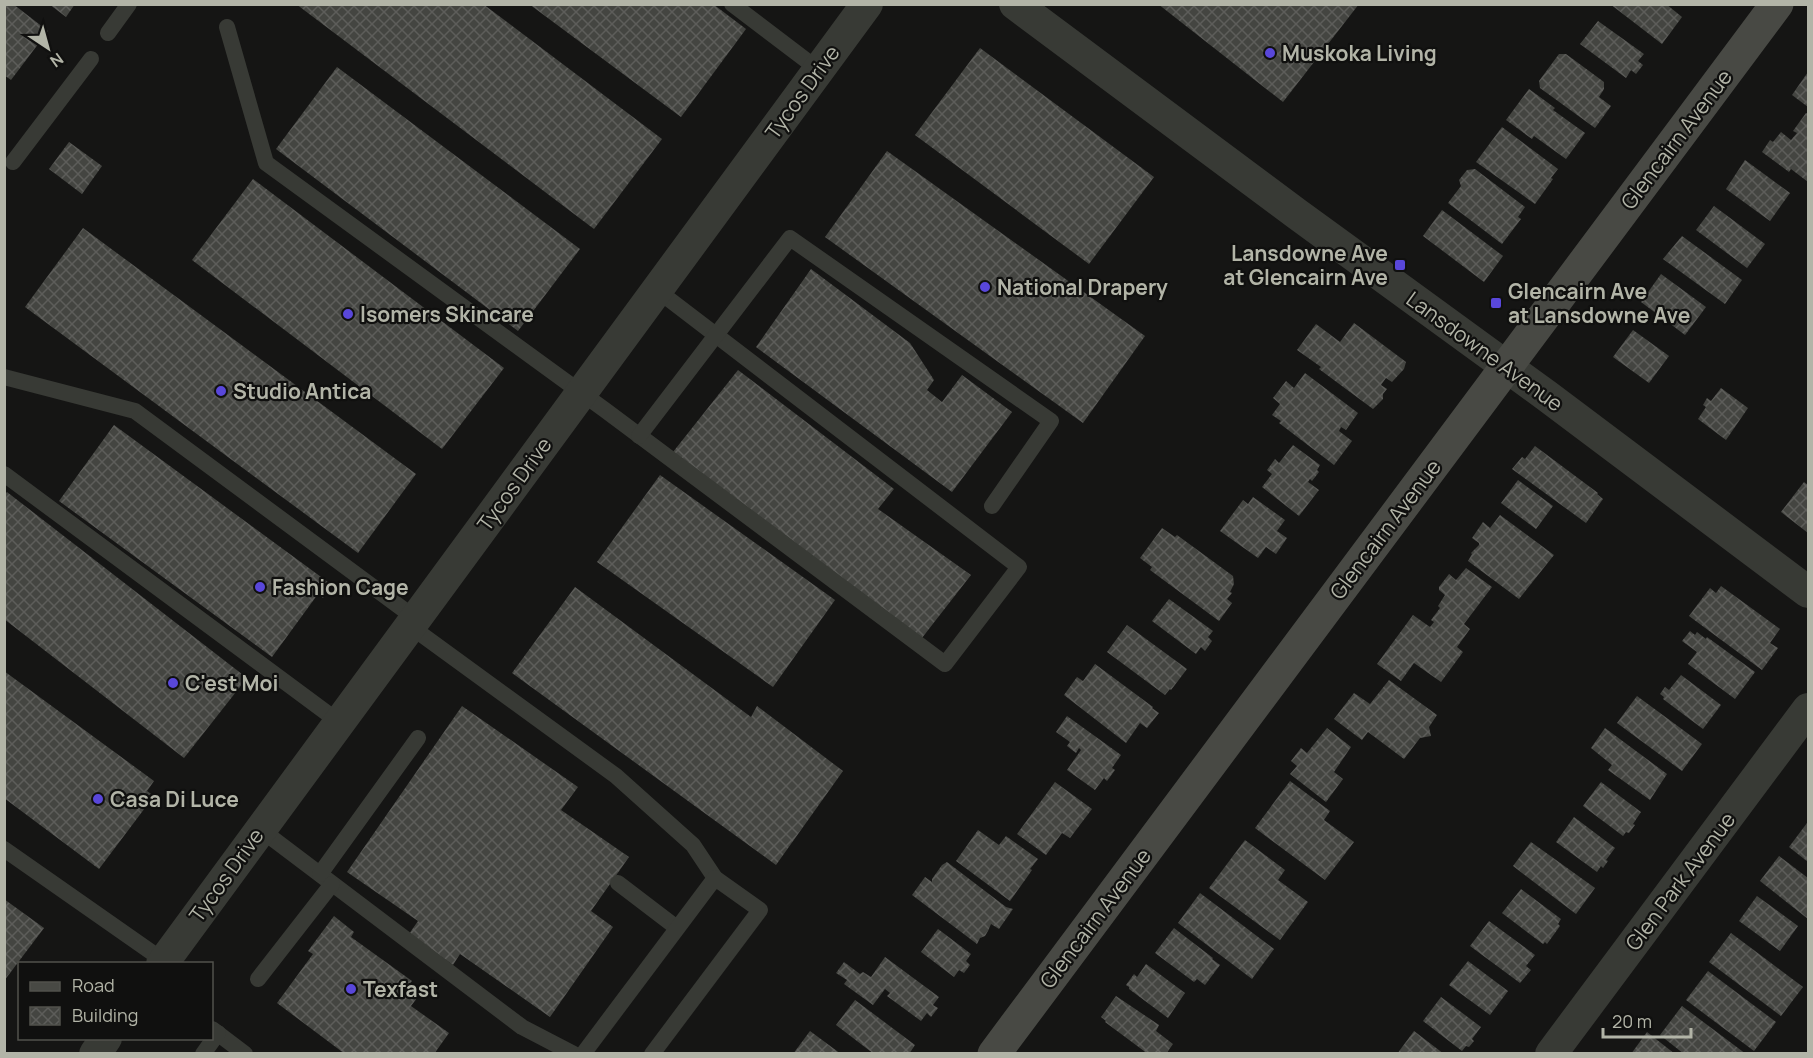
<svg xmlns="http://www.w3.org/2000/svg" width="1813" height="1058" font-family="Manrope,sans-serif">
<defs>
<pattern id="building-cross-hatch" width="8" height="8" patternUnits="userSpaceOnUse" patternTransform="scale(1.5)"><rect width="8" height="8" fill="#444541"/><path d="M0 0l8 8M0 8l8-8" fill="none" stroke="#5d5d5a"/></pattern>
</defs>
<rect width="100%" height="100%" fill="#151514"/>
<g fill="url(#building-cross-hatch)">
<polygon points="4,4 13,4 48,31 11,80 4,75"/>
<polygon points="49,4 75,4 66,17"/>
<polygon points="296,4 483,4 662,139 594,229"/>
<polygon points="529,4 713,4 746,29 681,117"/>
<polygon points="1158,4 1359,4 1283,102"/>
<polygon points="1610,4 1666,4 1682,17 1662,44"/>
<polygon points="1598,21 1644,54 1638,61 1643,65 1636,74 1631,70 1626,78 1580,44"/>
<polygon points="980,48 1154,177 1089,264 915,135"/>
<polygon points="1559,54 1566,54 1604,82 1604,89 1599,97 1611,106 1595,128 1540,88 1539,81"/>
<polygon points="337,67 580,249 518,331 276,149"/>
<polygon points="1808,72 1808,107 1792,95"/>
<polygon points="1529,89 1555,108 1553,110 1585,133 1566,159 1534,136 1532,139 1506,120"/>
<polygon points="1806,113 1808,114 1808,182 1791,169 1789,172 1762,152 1770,140 1773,142 1781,132 1791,140 1797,133 1793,131"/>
<polygon points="1502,127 1558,169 1551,178 1553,179 1535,204 1476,162"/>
<polygon points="69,142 102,166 82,194 49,169"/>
<polygon points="887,151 1145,336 1083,423 825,237"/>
<polygon points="1745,160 1790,193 1770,221 1726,189"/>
<polygon points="1475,169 1525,207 1518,217 1521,219 1502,244 1448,203 1461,186 1459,180 1467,170"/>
<polygon points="253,179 504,368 442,449 192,260"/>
<polygon points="1714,206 1765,244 1747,268 1696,230"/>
<polygon points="1442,210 1503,256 1484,282 1423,236"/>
<polygon points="83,228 416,474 358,553 25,307"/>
<polygon points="1682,236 1742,280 1725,304 1663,259"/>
<polygon points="811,269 910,343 934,380 927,390 942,402 962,375 1012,412 952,492 756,347"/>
<polygon points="1661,274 1706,307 1685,335 1641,302"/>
<polygon points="1354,323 1406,362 1404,369 1392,382 1386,378 1381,385 1387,389 1383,394 1383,399 1373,409 1319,369 1321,367 1297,350 1316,324 1340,342"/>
<polygon points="1633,330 1669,356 1649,383 1613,357"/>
<polygon points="738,370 894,489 878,509 971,575 918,643 673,452"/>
<polygon points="1305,373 1358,413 1346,430 1341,427 1339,431 1352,441 1334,465 1279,423 1281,421 1272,415 1280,404 1273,398 1286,381 1294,388"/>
<polygon points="1721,388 1748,408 1726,440 1698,419 1706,407 1703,405 1707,398 1711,401"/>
<polygon points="114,425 332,585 323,598 318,594 272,657 59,501"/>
<polygon points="1293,445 1320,465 1317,470 1319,472 1312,481 1310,479 1308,482 1319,490 1299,516 1262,487 1272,474 1267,470 1275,459 1279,463"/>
<polygon points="1535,446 1598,493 1597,494 1603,499 1586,523 1512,469 1522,457 1525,459"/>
<polygon points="660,475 835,600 773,687 597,562"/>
<polygon points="1518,480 1553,506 1536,529 1501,503"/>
<polygon points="1804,482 1808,485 1808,533 1781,512"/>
<polygon points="7,492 247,678 184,758 4,619 4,495"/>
<polygon points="1253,497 1285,520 1277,531 1287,538 1276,554 1266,547 1258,558 1220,531 1243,500 1248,504"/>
<polygon points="1500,515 1554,555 1519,599 1468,561 1472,554 1471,553 1479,545 1479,543 1472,538 1483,522 1490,528"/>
<polygon points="1162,528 1175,537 1177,535 1233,576 1234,584 1230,592 1232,593 1227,599 1232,603 1219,621 1150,570 1152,567 1140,558"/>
<polygon points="1466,568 1492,587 1464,624 1470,629 1457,647 1463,652 1441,682 1414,663 1401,681 1377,664 1413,615 1430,627 1434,622 1431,620 1440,608 1438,606 1445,595 1439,590 1439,587 1449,574 1456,580"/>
<polygon points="1721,586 1780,629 1770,643 1778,648 1762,670 1689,616 1710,588 1716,593"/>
<polygon points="575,587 751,717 757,706 843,771 776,865 512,673"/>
<polygon points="1169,599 1213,631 1208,637 1212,641 1205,651 1201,647 1196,654 1152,621"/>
<polygon points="1127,625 1187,669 1171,690 1170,689 1165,695 1107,652"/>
<polygon points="1690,631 1695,635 1697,632 1706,639 1707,637 1755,672 1735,699 1688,664 1697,652 1682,641"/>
<polygon points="1095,664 1153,707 1152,708 1159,713 1147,728 1140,723 1126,743 1064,695 1077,677 1083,681"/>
<polygon points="4,671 154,781 147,791 154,796 99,869 4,798"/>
<polygon points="1681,675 1721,705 1703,729 1663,699 1664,697 1660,694 1665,687 1669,690"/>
<polygon points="1389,680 1437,715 1429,727 1431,736 1420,738 1404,759 1368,732 1362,740 1334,719 1354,693 1370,704"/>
<polygon points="1637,696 1702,744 1682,771 1617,723"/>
<polygon points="462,706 578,787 561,810 629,857 591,911 613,927 550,1017 460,954 453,965 409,934 418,921 347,872"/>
<polygon points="1067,716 1121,755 1112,768 1115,770 1107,781 1104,778 1095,790 1067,770 1081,750 1079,748 1076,753 1067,746 1070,742 1056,732"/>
<polygon points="1327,728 1351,747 1334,772 1343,779 1326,802 1290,774 1297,766 1291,761 1301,748 1307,753"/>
<polygon points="1605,728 1667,774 1650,800 1608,770 1612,765 1591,748"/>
<polygon points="1290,781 1330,811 1324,820 1354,842 1325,880 1255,828"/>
<polygon points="1055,782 1092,809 1070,838 1062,833 1046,855 1017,834"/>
<polygon points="1601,782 1641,812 1633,824 1635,825 1629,833 1626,832 1623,836 1583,806"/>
<polygon points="1574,817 1615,848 1606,860 1608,861 1603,868 1601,866 1597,872 1556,842"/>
<polygon points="1807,823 1808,824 1808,862 1789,847"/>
<polygon points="978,830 999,845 1006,836 1038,859 1030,869 1032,870 1025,880 1010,901 956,861"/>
<polygon points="1245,840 1285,870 1278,880 1308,902 1280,940 1209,888"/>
<polygon points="1531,842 1595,888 1576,914 1513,866"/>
<polygon points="1779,856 1808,878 1808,919 1760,881"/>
<polygon points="947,862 1006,907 1013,909 999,929 991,924 988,931 985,936 980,938 977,944 912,895 925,877 932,882 932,879 942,865"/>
<polygon points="1521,889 1561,919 1558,924 1560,926 1547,944 1545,942 1543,944 1502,913"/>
<polygon points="1200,893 1274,949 1252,979 1178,923"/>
<polygon points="1757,896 1798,926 1780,951 1739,921"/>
<polygon points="4,899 44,928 4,981"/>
<polygon points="334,916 354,932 351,937 412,981 409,985 420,994 411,1006 449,1033 434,1054 345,1054 277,1003 313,954 308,951"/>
<polygon points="1489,921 1535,955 1526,966 1531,970 1520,983 1470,946"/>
<polygon points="1174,928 1213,958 1212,959 1220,965 1205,985 1197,979 1194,982 1155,953"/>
<polygon points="938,929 971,954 966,961 970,965 964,973 959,970 954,977 921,952"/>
<polygon points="1731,933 1803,987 1781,1016 1709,962"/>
<polygon points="885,957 939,997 933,1005 938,1008 931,1017 927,1013 921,1021 887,996 890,993 885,989 873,1005 844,984 847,980 836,973 844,962 860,974 863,972 871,977"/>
<polygon points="1468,961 1508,991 1490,1015 1449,985"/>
<polygon points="1146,964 1185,993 1168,1018 1129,989 1129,987 1126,985 1134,974 1137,977"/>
<polygon points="1708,971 1776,1022 1754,1051 1686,1000"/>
<polygon points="1116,996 1159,1025 1156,1031 1173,1044 1166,1054 1148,1054 1105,1022 1106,1021 1101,1017"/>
<polygon points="1441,997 1481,1027 1472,1039 1474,1041 1469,1047 1466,1046 1462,1051 1423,1021"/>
<polygon points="855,1000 915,1045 909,1054 874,1054 836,1025"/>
<polygon points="1682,1006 1746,1054 1684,1054 1660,1035"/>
<polygon points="810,1031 841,1054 793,1054"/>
<polygon points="1414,1031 1444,1054 1397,1054"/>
<polygon points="1647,1032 1675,1054 1631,1054"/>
</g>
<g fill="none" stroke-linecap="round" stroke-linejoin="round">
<g stroke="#383a35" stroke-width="16">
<polyline points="732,4 819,70"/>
<polyline points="227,27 266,163 605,410 945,664 1019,567 657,290"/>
<polyline points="108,33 129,4"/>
<polyline points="13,162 91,59"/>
<polyline points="4,377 135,411 415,618"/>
<polyline points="639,436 790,238 1051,421 992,506"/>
<polyline points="4,474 339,722"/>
<polyline points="410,626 616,776 693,845 715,878"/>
<polyline points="260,829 522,1027 574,1054"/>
<polyline points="4,849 164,961"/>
<polyline points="320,874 418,738"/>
<polyline points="618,883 677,928"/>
<polyline points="258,979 332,884"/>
<polyline points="212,1029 245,1054"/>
<polyline points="203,1054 218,1033"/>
<polyline points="583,1054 715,878 760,910 652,1054"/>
</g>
<g stroke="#383a35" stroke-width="32">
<polyline points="1015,4 1297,214 1547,396 1808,592"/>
<polyline points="162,964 867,4"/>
<polyline points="95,1054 106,1038"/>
<polyline points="1551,1054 1808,709"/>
</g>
<polyline stroke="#484944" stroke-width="33" points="994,1054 1777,4"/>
</g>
<g fill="#5947da" stroke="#10100f" stroke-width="2">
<circle cx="1270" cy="53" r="6"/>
<rect x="1394" y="259" width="12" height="12" rx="3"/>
<circle cx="985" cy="287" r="6"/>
<rect x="1490" y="297" width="12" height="12" rx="3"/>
<circle cx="348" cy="314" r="6"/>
<circle cx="221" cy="391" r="6"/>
<circle cx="260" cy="587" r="6"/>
<circle cx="173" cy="683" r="6"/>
<circle cx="98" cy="799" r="6"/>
<circle cx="351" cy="989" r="6"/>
</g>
<g text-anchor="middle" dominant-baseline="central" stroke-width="4.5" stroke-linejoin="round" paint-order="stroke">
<g font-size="21" font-weight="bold" fill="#b2b4a7" stroke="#10100f" text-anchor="start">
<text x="1282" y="53">Muskoka Living</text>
<text x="1388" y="253" text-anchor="end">Lansdowne Ave<tspan x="1388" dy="24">at Glencairn Ave</tspan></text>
<text x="997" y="287">National Drapery</text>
<text x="1508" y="291">Glencairn Ave<tspan x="1508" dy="24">at Lansdowne Ave</tspan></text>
<text x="360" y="314">Isomers Skincare</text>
<text x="233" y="391">Studio Antica</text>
<text x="272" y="587">Fashion Cage</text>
<text x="185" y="683">C'est Moi</text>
<text x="110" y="799">Casa Di Luce</text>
<text x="363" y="989">Texfast</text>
</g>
<g font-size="21" fill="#b2b4a7" stroke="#10100f">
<text transform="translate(802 92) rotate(-54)">Tycos Drive</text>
<text transform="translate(1676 139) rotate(-53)">Glencairn Avenue</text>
<text transform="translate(1485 351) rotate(36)">Lansdowne Avenue</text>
<text transform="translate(514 484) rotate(-54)">Tycos Drive</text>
<text transform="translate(1385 529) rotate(-53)">Glencairn Avenue</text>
<text transform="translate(226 875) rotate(-54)">Tycos Drive</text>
<text transform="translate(1680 881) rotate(-53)">Glen Park Avenue</text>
<text transform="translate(1095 918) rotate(-53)">Glencairn Avenue</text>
</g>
</g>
<rect width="1813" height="1058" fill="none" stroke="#b2b4a7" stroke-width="12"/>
<rect x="18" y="962" width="195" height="78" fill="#10100f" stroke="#51524c" stroke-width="1.5"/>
<rect x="30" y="982" width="30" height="9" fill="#484944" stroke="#51524c" stroke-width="1.5"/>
<text x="72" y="992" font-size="18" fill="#b2b4a7">Road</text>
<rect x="30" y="1007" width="30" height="18" fill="url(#building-cross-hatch)" stroke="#51524c" stroke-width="1.5"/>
<text x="72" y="1022" font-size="18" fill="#b2b4a7">Building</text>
<g transform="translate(48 48) rotate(144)" stroke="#10100f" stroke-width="4.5" paint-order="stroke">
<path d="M0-4.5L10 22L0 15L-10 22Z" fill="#b2b4a7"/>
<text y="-9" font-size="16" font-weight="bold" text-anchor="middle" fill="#b2b4a7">N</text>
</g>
<path d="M1603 1028v9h88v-9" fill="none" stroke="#b2b4a7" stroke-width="3"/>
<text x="1612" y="1028" font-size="18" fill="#b2b4a7" stroke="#10100f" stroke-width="4.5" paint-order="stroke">20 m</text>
</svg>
